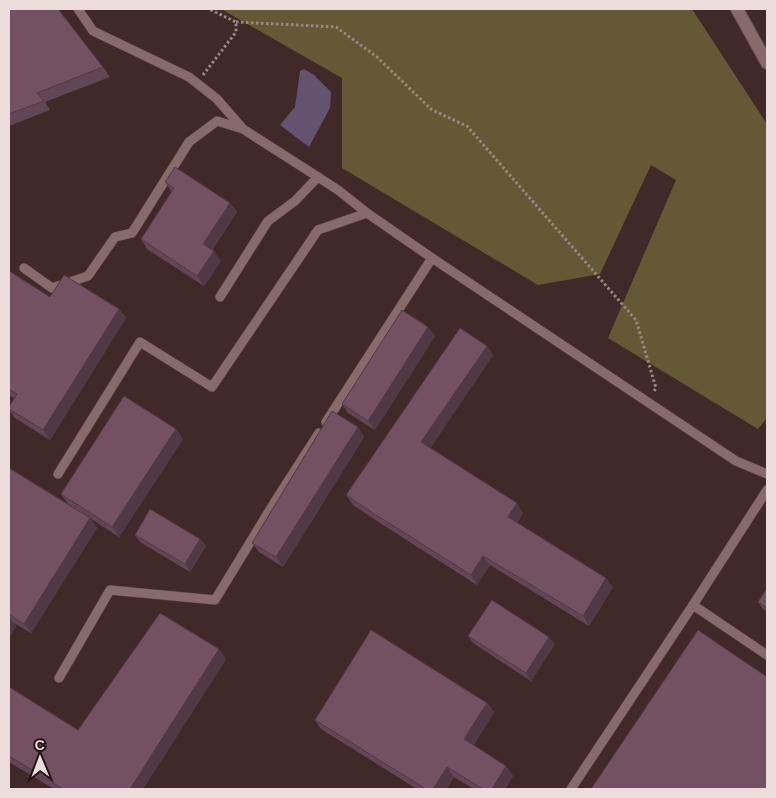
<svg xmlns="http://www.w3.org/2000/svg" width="776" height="798" font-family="'Work Sans',sans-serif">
<rect width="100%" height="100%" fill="#422929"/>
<polygon fill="#655835" points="221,9 692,9 767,124 767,418 758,429 608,338 676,180 651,165 600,274 538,285 342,168 342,78"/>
<polygon fill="#645271" points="304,69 314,75 331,92 330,108 309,147 280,125 295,107 300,71"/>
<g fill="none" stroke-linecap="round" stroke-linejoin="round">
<defs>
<g id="service">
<polyline points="78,9 93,31 189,77 217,99 243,129"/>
<polyline points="24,268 52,288 88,276 115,237 132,233 189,142 217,121 243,129 318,177"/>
<polyline points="220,297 268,221 295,201 318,177 338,190 367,213 432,258 736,461 767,474"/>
<polyline points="326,422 432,258"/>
<polyline points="58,474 140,342 212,387 318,230 367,213"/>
<polyline points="693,605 767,655"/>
<polyline points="59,678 110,590 215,600 274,503 319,433"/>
<polyline points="571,789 693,605 767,490"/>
</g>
<polyline id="minor" points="737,9 767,63"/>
</defs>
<use href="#service" stroke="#5a4646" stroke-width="10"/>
<use href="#minor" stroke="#5a4646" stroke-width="14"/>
<g stroke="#9b8686" stroke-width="3" stroke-dasharray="2.5 2.5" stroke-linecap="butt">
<polyline points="236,22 336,27 377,57 432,110 467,126 636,320 656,388 653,393"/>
<polyline points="203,75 236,32 236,22 209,9"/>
</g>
<use href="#service" stroke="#886a6a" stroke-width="9"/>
<use href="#minor" stroke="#886a6a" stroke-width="12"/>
</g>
<g fill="#634655">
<polygon points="9,9 103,67 110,77 45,102 50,110 9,126"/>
<polygon points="165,182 230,203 237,212 212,250 221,261 204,286 147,249 141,239 172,192"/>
<polygon points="9,271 50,297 119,309 126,318 50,440 15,418 9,410 9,407 14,398 9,395"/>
<polygon points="428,327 435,336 375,430 348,413 342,404"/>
<polygon points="487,346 493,355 430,448 523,513 517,523 613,587 589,626 490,565 477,585 380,523 353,505 346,495"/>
<polygon points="358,427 364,437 283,567 259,552 252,543"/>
<polygon points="176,429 183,439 119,537 90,518 97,528 31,633 14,623 16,626 9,638 9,468 86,515 68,504 61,494"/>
<polygon points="135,535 200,539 206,546 190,572 140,542"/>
<polygon points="767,588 767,612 763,609 758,602"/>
<polygon points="468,636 555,644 531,681 473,643"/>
<polygon points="226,659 143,789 54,789 9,762 9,687 78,730"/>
<polygon points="487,703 494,712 474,745 506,766 513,776 505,789 474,789 454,777 446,789 417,789 321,729 315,720"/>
</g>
<g fill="#503945">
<polygon points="230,203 237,212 209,253 203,244"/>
<polygon points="214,251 221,261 204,286 197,276"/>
<polygon points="119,309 126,318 50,440 43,430"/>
<polygon points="428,327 435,336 375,430 368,421"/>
<polygon points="487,346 493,355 428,452 421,442"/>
<polygon points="358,427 364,437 283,567 276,557"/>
<polygon points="176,429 183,439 119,537 112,527"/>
<polygon points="517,503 523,513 514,527 508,517"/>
<polygon points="90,518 97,528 31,633 24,624"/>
<polygon points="200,539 206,546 190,572 185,564"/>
<polygon points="483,556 490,565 477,585 471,575"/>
<polygon points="606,578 613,587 589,626 583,616"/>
<polygon points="9,616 16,626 9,638"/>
<polygon points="549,637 555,644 531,681 526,673"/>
<polygon points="219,649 226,659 143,789 130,789"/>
<polygon points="487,703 494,712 471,749 464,739"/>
<polygon points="506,766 513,776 505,789 492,789"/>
<polygon points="447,767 454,777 446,789 433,789"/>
</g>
<g fill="#735163" stroke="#503945">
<polygon points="9,9 58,9 103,67 37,93 44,101 9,114"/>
<polygon points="175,167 230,203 203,244 214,251 197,276 141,239 174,188 165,182"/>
<polygon points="9,271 50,297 64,275 119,309 43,430 9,409 9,407 17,394 9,389"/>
<polygon points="402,310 428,327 368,421 342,404"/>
<polygon points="460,328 487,346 421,442 517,503 508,517 606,578 583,616 483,556 471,575 373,513 346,495"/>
<polygon points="124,396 176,429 112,527 61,494"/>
<polygon points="332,411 358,427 276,557 252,543"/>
<polygon points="9,468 90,518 24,624 9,614"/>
<polygon points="150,509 200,539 185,564 135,535"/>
<polygon points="767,588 767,608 758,602"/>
<polygon points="492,600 549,637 526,673 468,636"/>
<polygon points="160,613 219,649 130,789 63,789 9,756 9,687 78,730"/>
<polygon points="371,630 487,703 464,739 506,766 492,789 483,789 447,767 433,789 426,789 315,720"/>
<polygon points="698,630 767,677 767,789 591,789"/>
</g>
<rect width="776" height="798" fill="none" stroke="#eddcdc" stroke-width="20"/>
<g transform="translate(40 758) rotate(359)" stroke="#211515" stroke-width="4" paint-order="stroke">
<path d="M0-4L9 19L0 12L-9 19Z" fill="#eddcdc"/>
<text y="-8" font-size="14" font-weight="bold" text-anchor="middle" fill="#eddcdc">С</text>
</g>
</svg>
